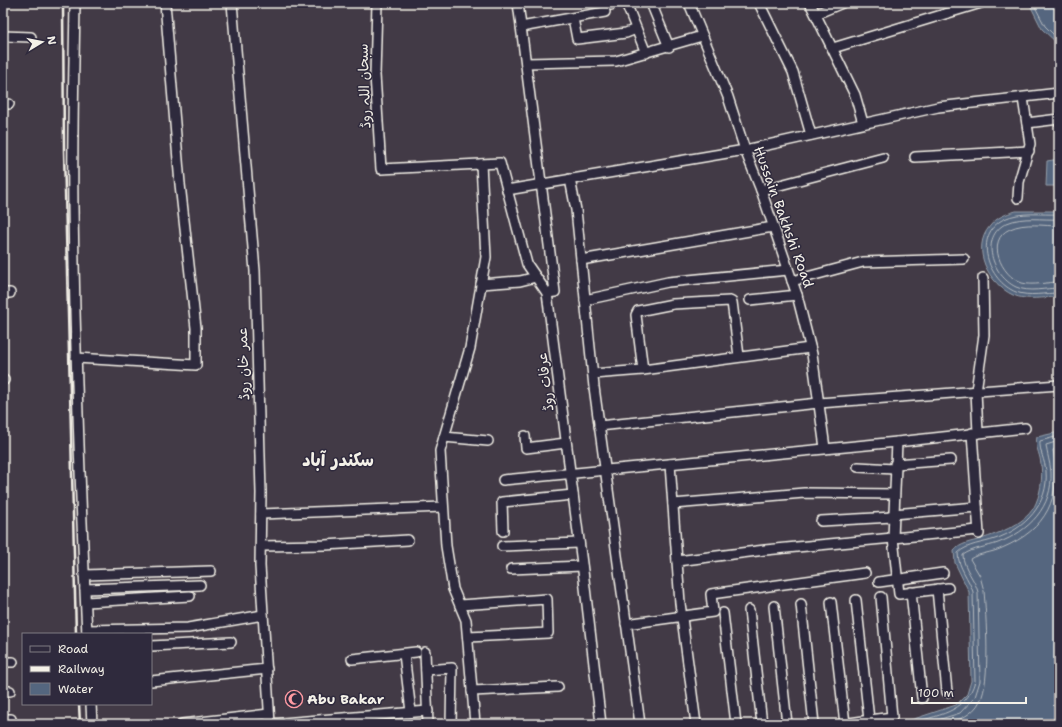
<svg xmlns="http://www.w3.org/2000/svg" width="1062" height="727" font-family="'Shantell Sans','Playpen Sans Arabic',sans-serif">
<rect width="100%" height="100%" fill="#423a46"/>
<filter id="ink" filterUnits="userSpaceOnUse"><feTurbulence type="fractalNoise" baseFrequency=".025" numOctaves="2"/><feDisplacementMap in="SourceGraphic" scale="8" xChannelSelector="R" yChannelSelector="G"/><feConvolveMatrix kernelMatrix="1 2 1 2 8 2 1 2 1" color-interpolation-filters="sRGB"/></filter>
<g filter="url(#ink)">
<g fill="#54667f" stroke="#949ea9">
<polygon points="1029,3 1059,3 1059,45 1042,29"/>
<polygon points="1059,159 1059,186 1046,186 1047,161"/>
<path d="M1016 211H1059V297C1044 297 1027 301 1013 295 989 284 970 249 990 226 997 217 1006 214 1016 211Z"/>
<path d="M1059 432V724H899L956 705 967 694 971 681 969 592 955 563 954 551C960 543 972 542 981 539 1000 533 1028 523 1036 503 1042 489 1043 472 1040 458 1038 450 1035 445 1037 437Z"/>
</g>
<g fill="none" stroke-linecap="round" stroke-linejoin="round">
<g stroke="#b4b9be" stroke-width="1">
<polyline points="1033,3 1045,26 1059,40"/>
<path d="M1059 214C1041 215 1021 211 1004 219 972 235 988 281 1016 292 1029 297 1045 293 1059 293"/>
<path d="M1059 219C1042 220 1023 216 1007 223 978 237 993 276 1016 287 1029 293 1046 288 1059 288"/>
<path d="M1059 226C1044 226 1025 222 1010 229 985 240 1001 276 1022 283 1033 286 1048 282 1059 282"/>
<path d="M908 724C937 715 966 714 975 681L973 592C969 578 958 568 958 553 967 544 984 543 995 539 1025 529 1049 504 1046 471 1045 461 1039 450 1040 441L1059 436"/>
<path d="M925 724 960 713 975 697 980 681 978 592C975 579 963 568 963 555 973 548 987 547 998 543 1029 531 1053 507 1051 472 1050 462 1047 454 1046 445L1059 441"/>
<path d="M945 724C959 720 973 715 980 701 991 682 986 615 984 591L980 576 970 559C979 553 992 553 1002 548 1047 529 1062 498 1053 450L1059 447"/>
</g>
<defs>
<g id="minor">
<path d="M75 3C74 71 72 138 73 206 75 349 80 491 87 634"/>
<polyline points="232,3 255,271 261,493 260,566 270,724"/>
<polyline points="377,3 375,75 381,169 500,163 527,264 547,293 584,579 601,724"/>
<polyline points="518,3 555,292 547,293"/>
<polyline points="611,3 611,5"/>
<polyline points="626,3 646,53"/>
<polyline points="651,3 669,47"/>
<polyline points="689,3 728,97 745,150 761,190 797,295 812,354 825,448"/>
<polyline points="759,3 793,72 811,135"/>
<polyline points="810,3 855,95 863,123"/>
<polyline points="816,14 842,3"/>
<polyline points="573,18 577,39 626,33 636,29"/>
<polyline points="521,27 605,12"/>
<polyline points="3,36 31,37"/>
<polyline points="833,48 981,3"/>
<polyline points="526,63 616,61 702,36"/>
<polyline points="3,104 9,104"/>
<polyline points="1027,123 1059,119"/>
<polyline points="915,157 1029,151"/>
<polyline points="570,179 576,210 594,387 640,724"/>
<polyline points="507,190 745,150 938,107 1059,93"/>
<polyline points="761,190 883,158"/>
<polyline points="1018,198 1019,182 1030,144 1023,98"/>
<polyline points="581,260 773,227"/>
<polyline points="792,281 863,262 964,259"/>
<polyline points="481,284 520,281 536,277"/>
<polyline points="3,293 10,293"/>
<polyline points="585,300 668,282 788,270"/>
<polyline points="750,300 797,295"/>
<polyline points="76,358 196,365 196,328 180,184 165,3"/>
<polyline points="643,370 636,315 638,311 673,304 730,301 732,302 739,356"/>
<polyline points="593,374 643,370 810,348"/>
<polyline points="3,380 4,380"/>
<polyline points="599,426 819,403 1059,385"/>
<polyline points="972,433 979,534"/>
<polyline points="978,433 976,391 984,335 983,278"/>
<polyline points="525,436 526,448 566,443"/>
<polyline points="444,437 488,441"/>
<polyline points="897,442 893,538 899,594 948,588"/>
<polyline points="670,464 680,603 696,724"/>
<polyline points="895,464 951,460"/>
<polyline points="858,467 894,469"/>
<polyline points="503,480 897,442 1025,428"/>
<polyline points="673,504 804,493 894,494"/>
<polyline points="261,514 443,507"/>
<polyline points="893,514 977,507"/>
<polyline points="821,521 893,517"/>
<polyline points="503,531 502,502 573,495"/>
<polyline points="261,546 325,545 408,540"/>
<polyline points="502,546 579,543"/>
<polyline points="677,561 765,550 978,530"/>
<polyline points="511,569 582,566"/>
<polyline points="84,575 211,571"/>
<polyline points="879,582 943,573"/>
<polyline points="85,589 200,585"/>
<polyline points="937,589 947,692"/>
<polyline points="911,592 922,698"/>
<polyline points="856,600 869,720"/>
<polyline points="86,602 190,596"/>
<polyline points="831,602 845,724"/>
<polyline points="801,604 814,724"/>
<polyline points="460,605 547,599 548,633 468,637"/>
<polyline points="774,606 787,724"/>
<polyline points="749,610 762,724"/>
<polyline points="723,613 736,724"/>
<polyline points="626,624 713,612 711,594 865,573"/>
<polyline points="87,630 188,628 263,615"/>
<polyline points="151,646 231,642"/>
<polyline points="425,652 428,724"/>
<polyline points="404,654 411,712"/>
<polyline points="352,659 416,652"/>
<polyline points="3,662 13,662"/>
<polyline points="426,670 452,668 451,724"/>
<polyline points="151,681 267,669"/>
<polyline points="3,691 10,691"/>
<polyline points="472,691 558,687"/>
<polyline points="91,704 92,724"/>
<polyline points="3,719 11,719"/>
<polyline points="182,724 269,714"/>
<polyline points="270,724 428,711"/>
<polyline points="475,724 466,620 453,589 446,546 440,451 470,348 486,257 481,164"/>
<polyline points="842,724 892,717 881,597"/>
</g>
</defs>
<use href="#minor" stroke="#f4f1e8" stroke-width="12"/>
<use href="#minor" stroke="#2f2a3d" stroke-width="9"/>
<g stroke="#f4f1e8" stroke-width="2.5">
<polyline points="63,3 64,151 76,634"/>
<polyline points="79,704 80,724"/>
</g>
</g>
</g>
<defs>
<symbol id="mosque-ring" viewBox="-11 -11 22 22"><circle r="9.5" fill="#2f2a3d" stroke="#ff9aa2" stroke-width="1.5"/><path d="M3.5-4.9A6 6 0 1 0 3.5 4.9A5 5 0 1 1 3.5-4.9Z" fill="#ff9aa2"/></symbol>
</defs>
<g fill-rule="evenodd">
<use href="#mosque-ring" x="284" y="689" width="20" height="20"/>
</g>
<g text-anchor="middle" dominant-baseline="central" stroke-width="3" stroke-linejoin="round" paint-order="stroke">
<g font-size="14" fill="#f4f1e8" stroke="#2f2a3d">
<text transform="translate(364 86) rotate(-92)">سبحان اللہ روڈ</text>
<text transform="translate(784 217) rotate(70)">Hussain Bakhshi Road</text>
<text transform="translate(243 364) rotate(-92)">عمر خان روڈ</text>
<text transform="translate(545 382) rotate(-97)">عرفات روڈ</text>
</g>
<g font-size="14" font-weight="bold" fill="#f4f1e8" stroke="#2f2a3d" text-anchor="start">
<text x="307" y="699">Abu Bakar</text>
</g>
<g font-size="18" font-weight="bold" fill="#f4f1e8" stroke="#2f2a3d">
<text x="338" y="460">سکندر آباد</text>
</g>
</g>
<rect width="1062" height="727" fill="none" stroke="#2f2a3d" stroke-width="16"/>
<rect x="8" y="8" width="1046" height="711" fill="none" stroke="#f4f1e8" stroke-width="1.5" filter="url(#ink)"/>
<rect x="22" y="633" width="130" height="72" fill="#2f2a3d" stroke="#7e7a81"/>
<rect x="30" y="646" width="20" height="6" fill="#2f2a3d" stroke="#7e7a81"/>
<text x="58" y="653" font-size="12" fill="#f4f1e8">Road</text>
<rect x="30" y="666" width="20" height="6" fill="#f4f1e8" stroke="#7e7a81"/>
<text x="58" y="673" font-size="12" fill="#f4f1e8">Railway</text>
<rect x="30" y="683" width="20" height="12" fill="#54667f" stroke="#7e7a81"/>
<text x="58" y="693" font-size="12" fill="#f4f1e8">Water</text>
<g transform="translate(42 42) rotate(80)" stroke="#2f2a3d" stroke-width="3" paint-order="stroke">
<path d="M0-3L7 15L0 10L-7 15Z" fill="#f4f1e8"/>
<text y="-6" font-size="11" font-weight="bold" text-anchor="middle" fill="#f4f1e8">N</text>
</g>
<path d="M912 697v6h114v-6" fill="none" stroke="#f4f1e8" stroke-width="2"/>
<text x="918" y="697" font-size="12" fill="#f4f1e8" stroke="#2f2a3d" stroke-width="3" paint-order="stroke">100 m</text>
</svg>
